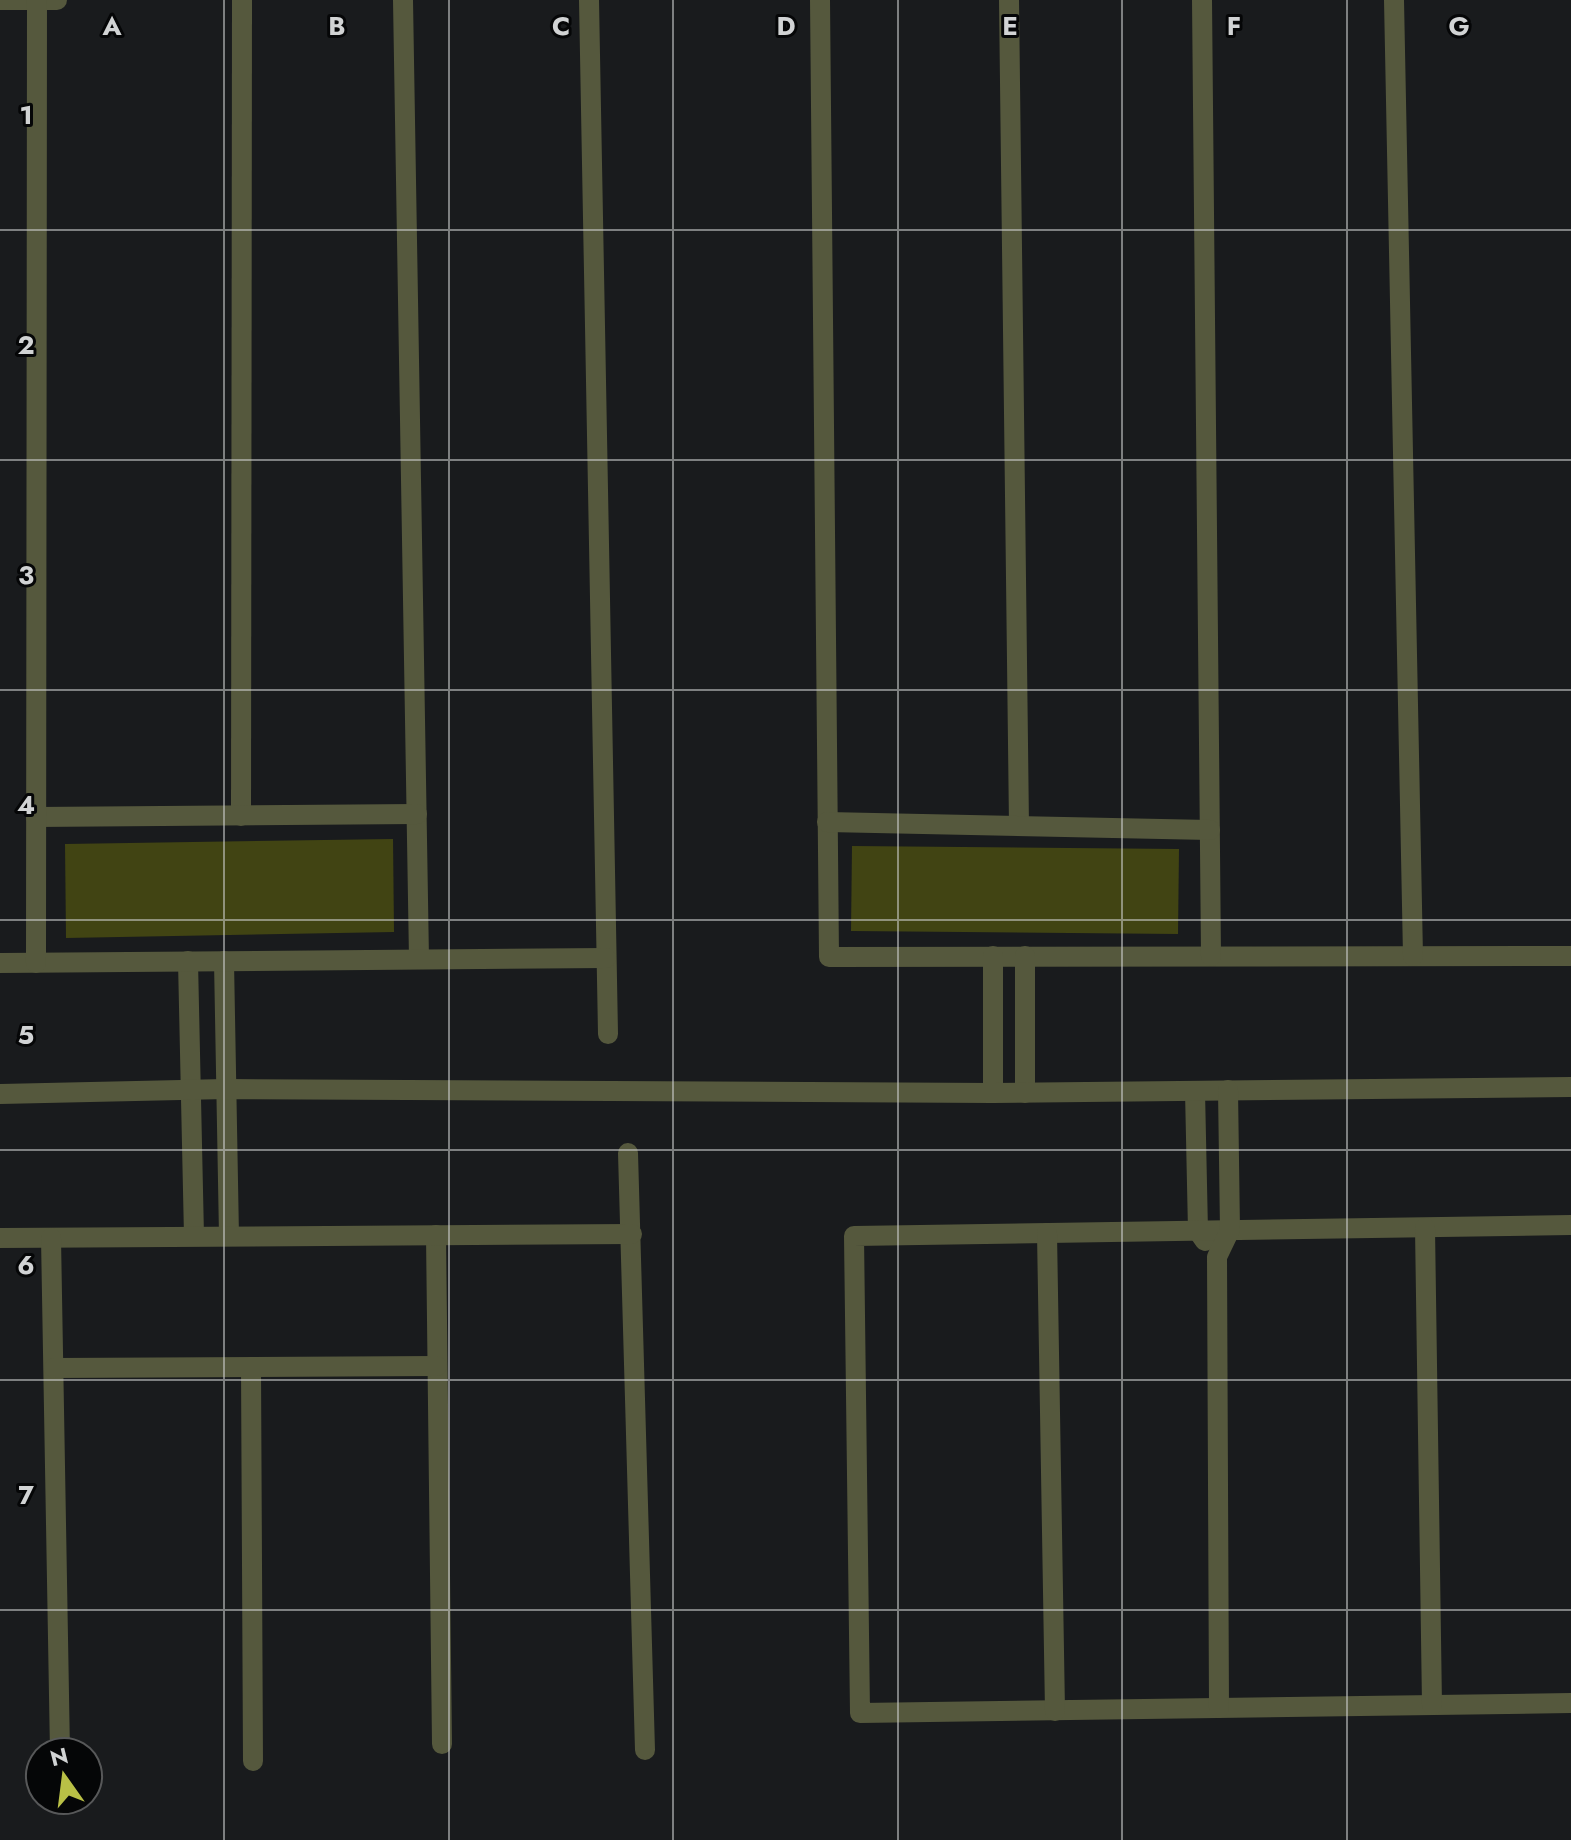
<svg xmlns="http://www.w3.org/2000/svg" width="1571" height="1840" font-family="Jost,sans-serif">
<rect width="100%" height="100%" fill="#191b1d"/>
<g fill="#414413">
<polygon points="393,839 394,932 66,938 65,844"/>
<polygon points="852,846 1179,849 1178,934 851,931"/>
</g>
<g fill="none" stroke-linecap="round" stroke-linejoin="round">
<g stroke="#55583d" stroke-width="20">
<polyline points="0,0 57,0"/>
<polyline points="403,0 419,959"/>
<polyline points="589,0 608,1034"/>
<polyline points="820,0 829,957 1571,956"/>
<polyline points="1009,0 1019,826"/>
<polyline points="1202,0 1211,956"/>
<polyline points="1394,0 1413,956"/>
<polyline points="241,816 242,0"/>
<polyline points="36,817 417,814"/>
<polyline points="827,822 1210,830"/>
<polyline points="993,956 993,1093"/>
<polyline points="1025,956 1025,1093"/>
<polyline points="188,961 194,1236"/>
<polyline points="224,961 229,1236"/>
<polyline points="0,963 606,958"/>
<polyline points="36,963 37,0"/>
<polyline points="1195,1091 1198,1231 1205,1241"/>
<polyline points="0,1094 226,1089 993,1093 1571,1087"/>
<polyline points="628,1153 645,1750"/>
<polyline points="1571,1225 854,1236 860,1713 1571,1703"/>
<polyline points="1425,1228 1432,1705"/>
<polyline points="1047,1233 1055,1711"/>
<polyline points="436,1235 442,1744"/>
<polyline points="0,1238 632,1234"/>
<polyline points="51,1238 60,1752"/>
<polyline points="251,1367 253,1761"/>
<polyline points="54,1368 437,1366"/>
<polyline points="1219,1708 1217,1257 1230,1230 1228,1090"/>
</g>
</g>
<path fill="none" stroke="#d1d3d4" stroke-width="2" stroke-opacity="0.55" d="M224 0V1840M449 0V1840M673 0V1840M898 0V1840M1122 0V1840M1347 0V1840M0 230H1571M0 460H1571M0 690H1571M0 920H1571M0 1150H1571M0 1380H1571M0 1610H1571"/>
<g font-size="26" text-anchor="middle" font-weight="bold" fill="#d1d3d4" stroke="#050607" stroke-width="6" stroke-linejoin="round" paint-order="stroke">
<text x="112" y="35">A</text>
<text x="337" y="35">B</text>
<text x="561" y="35">C</text>
<text x="786" y="35">D</text>
<text x="1010" y="35">E</text>
<text x="1234" y="35">F</text>
<text x="1459" y="35">G</text>
<text x="26" y="124">1</text>
<text x="26" y="354">2</text>
<text x="26" y="584">3</text>
<text x="26" y="814">4</text>
<text x="26" y="1044">5</text>
<text x="26" y="1274">6</text>
<text x="26" y="1504">7</text>
</g>
<g transform="translate(64 1776) rotate(346)"><circle r="38" fill="#050607" stroke="#575859" stroke-width="2"/>
<path d="M0-6L14 30L0 20L-14 30Z" fill="#b9c046"/>
<text y="-12" font-size="22" font-weight="bold" text-anchor="middle" fill="#d1d3d4">N</text>
</g>
</svg>
